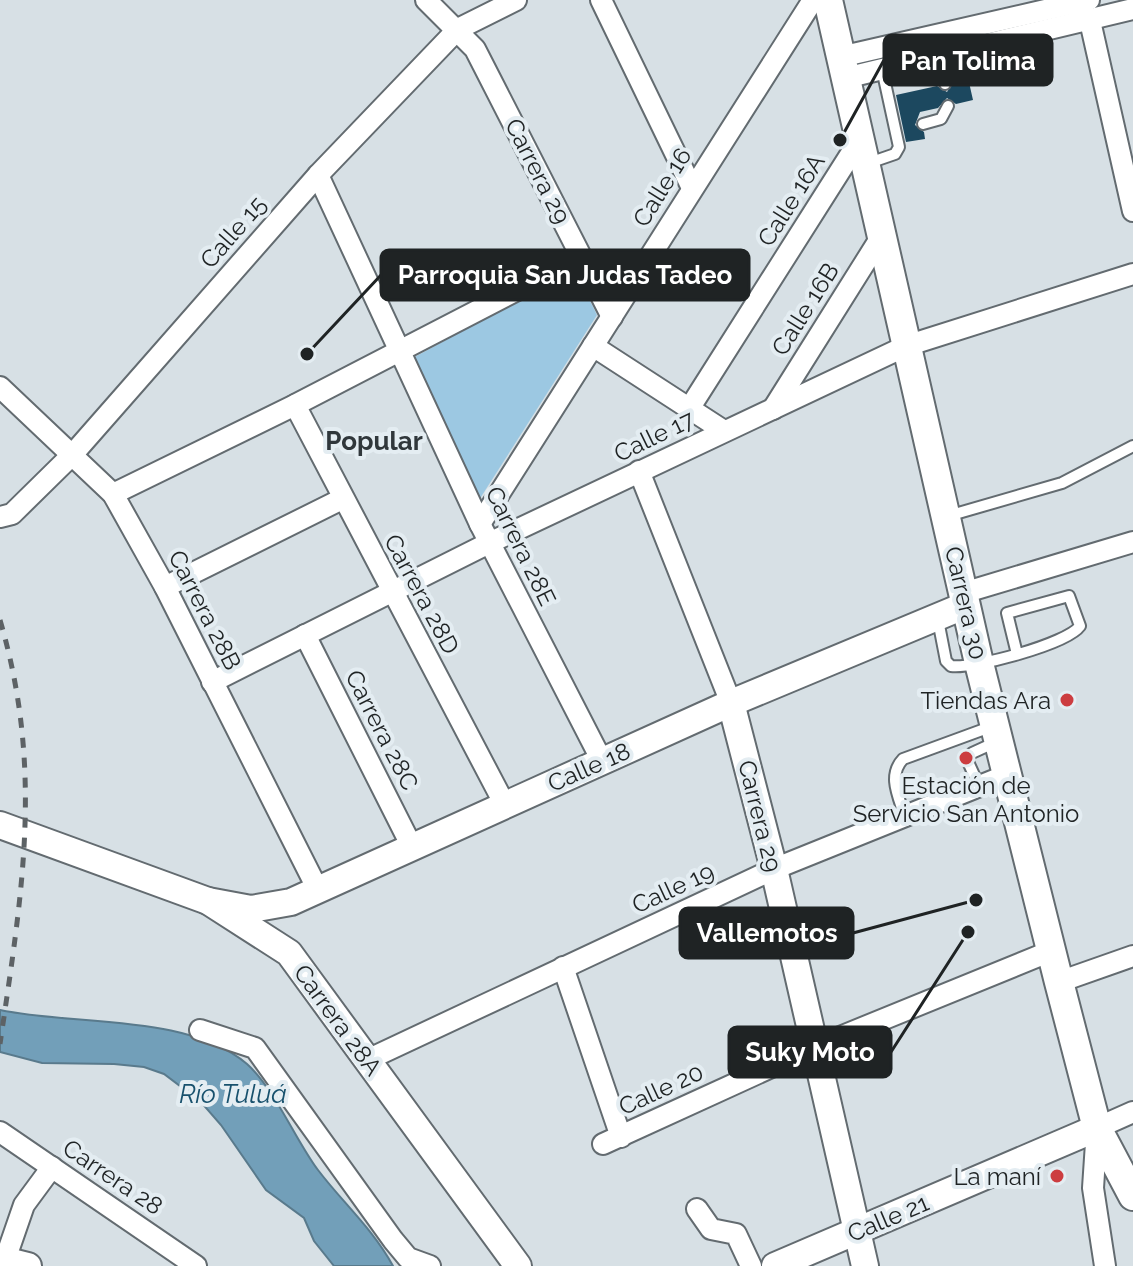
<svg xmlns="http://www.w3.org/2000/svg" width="1133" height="1266" font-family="Raleway,sans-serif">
<rect width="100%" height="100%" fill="#d7e0e5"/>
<polygon fill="#9cc8e2" points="575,270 597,315 479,500 411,359"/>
<path fill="#729fb9" stroke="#597a8c" stroke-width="2" d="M0 1010C74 1026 187 1013 247 1064 275 1089 296 1141 318 1170 343 1203 373 1229 393 1266H334L314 1241 304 1218 266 1190 221 1125 201 1102 164 1074 144 1067 114 1064 42 1063 0 1052Z"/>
<polygon fill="#1c485f" points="968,78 973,100 956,104 947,98 938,108 920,112 915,125 924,132 925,139 906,142 896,95 937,86 947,92 953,82"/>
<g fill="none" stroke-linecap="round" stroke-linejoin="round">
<defs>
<g id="service">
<polyline points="942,55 945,84"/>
<polyline points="923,124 941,119 948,106"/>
<polyline points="866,164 895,154 899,147 882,69"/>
<polyline points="948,516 1062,483 1133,446"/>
<path d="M938 620 946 661 951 666C974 669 1067 644 1080 626L1069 596 1007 613 1017 654"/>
<polyline points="972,753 996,742"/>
<polyline points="969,764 979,786"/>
<path d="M905 817C899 797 887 776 903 759L993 726"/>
</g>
<g id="minor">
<polyline points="426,0 475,49 612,317"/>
<polyline points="601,0 692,188"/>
<polyline points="1090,21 1133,211"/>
<polyline points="840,57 1089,0"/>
<polyline points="845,78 1133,9"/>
<polyline points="318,175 480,524 602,761"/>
<polyline points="593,346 724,431"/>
<polyline points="0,387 113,494 165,587 318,890"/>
<polyline points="295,405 505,805"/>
<polyline points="689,409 859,141"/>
<polyline points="773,409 881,237"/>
<polyline points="639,471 731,703"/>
<polyline points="113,494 295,405 581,257"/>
<polyline points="0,517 12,514 73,454 318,175 458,29 516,0"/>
<polyline points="480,524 813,0"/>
<polyline points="165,587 342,499"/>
<polyline points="963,593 1133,542"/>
<polyline points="305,635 412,847"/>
<polyline points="212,682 489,543 906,346 1133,274"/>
<polyline points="563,967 621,1137"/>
<polyline points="1059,982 1133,956"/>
<polyline points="200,1030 255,1048 393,1240 408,1258 430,1266"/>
<polyline points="367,1060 774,869 1007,775"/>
<polyline points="0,1132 196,1266"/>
<polyline points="603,1144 813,1048 1051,951"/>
<polyline points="697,1209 711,1229 736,1234 751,1266"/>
<polyline points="5,1260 24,1205 52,1167"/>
<polyline points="1105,1266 1093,1188 1097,1128 1133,1112"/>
</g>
<g id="tertiary">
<polyline points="731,703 774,869 865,1266"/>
<polyline points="0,825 208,901 289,953 518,1266"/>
<polyline points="208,901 251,909 291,902 731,703 966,605"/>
<polyline points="0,1259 28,1266"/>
<polyline points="775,1266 1097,1128"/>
</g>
<polyline id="secondary" points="828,0 979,663 1059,982 1097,1128 1133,1196"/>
</defs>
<use href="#service" stroke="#636b70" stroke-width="14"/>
<use href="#minor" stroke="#636b70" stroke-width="24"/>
<use href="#tertiary" stroke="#636b70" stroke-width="30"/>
<use href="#secondary" stroke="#636b70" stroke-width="32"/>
<use href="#service" stroke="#fff" stroke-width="10"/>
<use href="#minor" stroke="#fff" stroke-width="20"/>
<use href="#tertiary" stroke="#fff" stroke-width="26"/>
<use href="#secondary" stroke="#fff" stroke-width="28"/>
<path stroke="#5d6265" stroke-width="5" stroke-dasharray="10 10" stroke-linecap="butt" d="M0 620C44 770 22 893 0 1044"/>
</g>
<g fill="#cc3d40" stroke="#e4edf2" stroke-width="3">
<circle cx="1067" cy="700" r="8"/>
<circle cx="966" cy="758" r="8"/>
<circle cx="1057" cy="1176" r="8"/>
</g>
<g text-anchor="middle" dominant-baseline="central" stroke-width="8" stroke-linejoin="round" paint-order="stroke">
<g font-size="24" fill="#1f2324" stroke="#e4edf2">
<text transform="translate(538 171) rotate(63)">Carrera 29</text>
<text transform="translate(662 187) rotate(-58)">Calle 16</text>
<text transform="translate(791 200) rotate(-58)">Calle 16A</text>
<text transform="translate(233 232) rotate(-49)">Calle 15</text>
<text transform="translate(805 309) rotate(-58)">Calle 16B</text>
<text transform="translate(654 436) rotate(-26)">Calle 17</text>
<text transform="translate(521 546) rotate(64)">Carrera 28E</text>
<text transform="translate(422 594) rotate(62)">Carrera 28D</text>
<text transform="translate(966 603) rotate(77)">Carrera 30</text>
<text transform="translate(205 610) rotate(63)">Carrera 28B</text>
<text transform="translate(382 730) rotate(63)">Carrera 28C</text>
<text transform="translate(589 767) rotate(-24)">Calle 18</text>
<text transform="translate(760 816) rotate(76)">Carrera 29</text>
<text transform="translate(673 888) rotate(-25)">Calle 19</text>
<text transform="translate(338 1020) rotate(54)">Carrera 28A</text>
<text transform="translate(661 1089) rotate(-25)">Calle 20</text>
<text transform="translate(113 1177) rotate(34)">Carrera 28</text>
<text transform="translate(888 1218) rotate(-23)">Calle 21</text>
</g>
<g font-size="24" fill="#1f2324" stroke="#e4edf2" text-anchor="end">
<text x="1051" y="700">Tiendas Ara</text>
<text x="966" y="785" text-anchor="middle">Estación de<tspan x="966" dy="28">Servicio San Antonio</tspan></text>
<text x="1041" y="1176">La maní</text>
</g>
<g font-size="26" font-weight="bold" fill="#30373b" stroke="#e4edf2">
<text x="374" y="441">Popular</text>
</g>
<g font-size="26" font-style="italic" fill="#18516d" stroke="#e4edf2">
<text x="233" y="1094">Río Tuluá</text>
</g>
</g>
<path fill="none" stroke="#1f2324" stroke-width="3" d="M840 140L884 60M307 354L381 275M976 900L853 933M968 932L891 1052"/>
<g fill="#1f2324" stroke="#e4edf2" stroke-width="3">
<circle cx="840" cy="140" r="8"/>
<circle cx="307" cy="354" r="8"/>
<circle cx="976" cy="900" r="8"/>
<circle cx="968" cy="932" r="8"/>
</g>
<g fill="#1f2324" stroke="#1f2324" stroke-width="3">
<rect x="884" y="35" width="168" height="50" rx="8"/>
<rect x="381" y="250" width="368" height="50" rx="8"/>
<rect x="680" y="908" width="173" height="50" rx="8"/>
<rect x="729" y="1027" width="162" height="50" rx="8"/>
</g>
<g font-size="26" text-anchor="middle" font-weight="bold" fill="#fff">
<text x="968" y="70">Pan Tolima</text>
<text x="565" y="284">Parroquia San Judas Tadeo</text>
<text x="767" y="942">Vallemotos</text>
<text x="810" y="1061">Suky Moto</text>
</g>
</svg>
